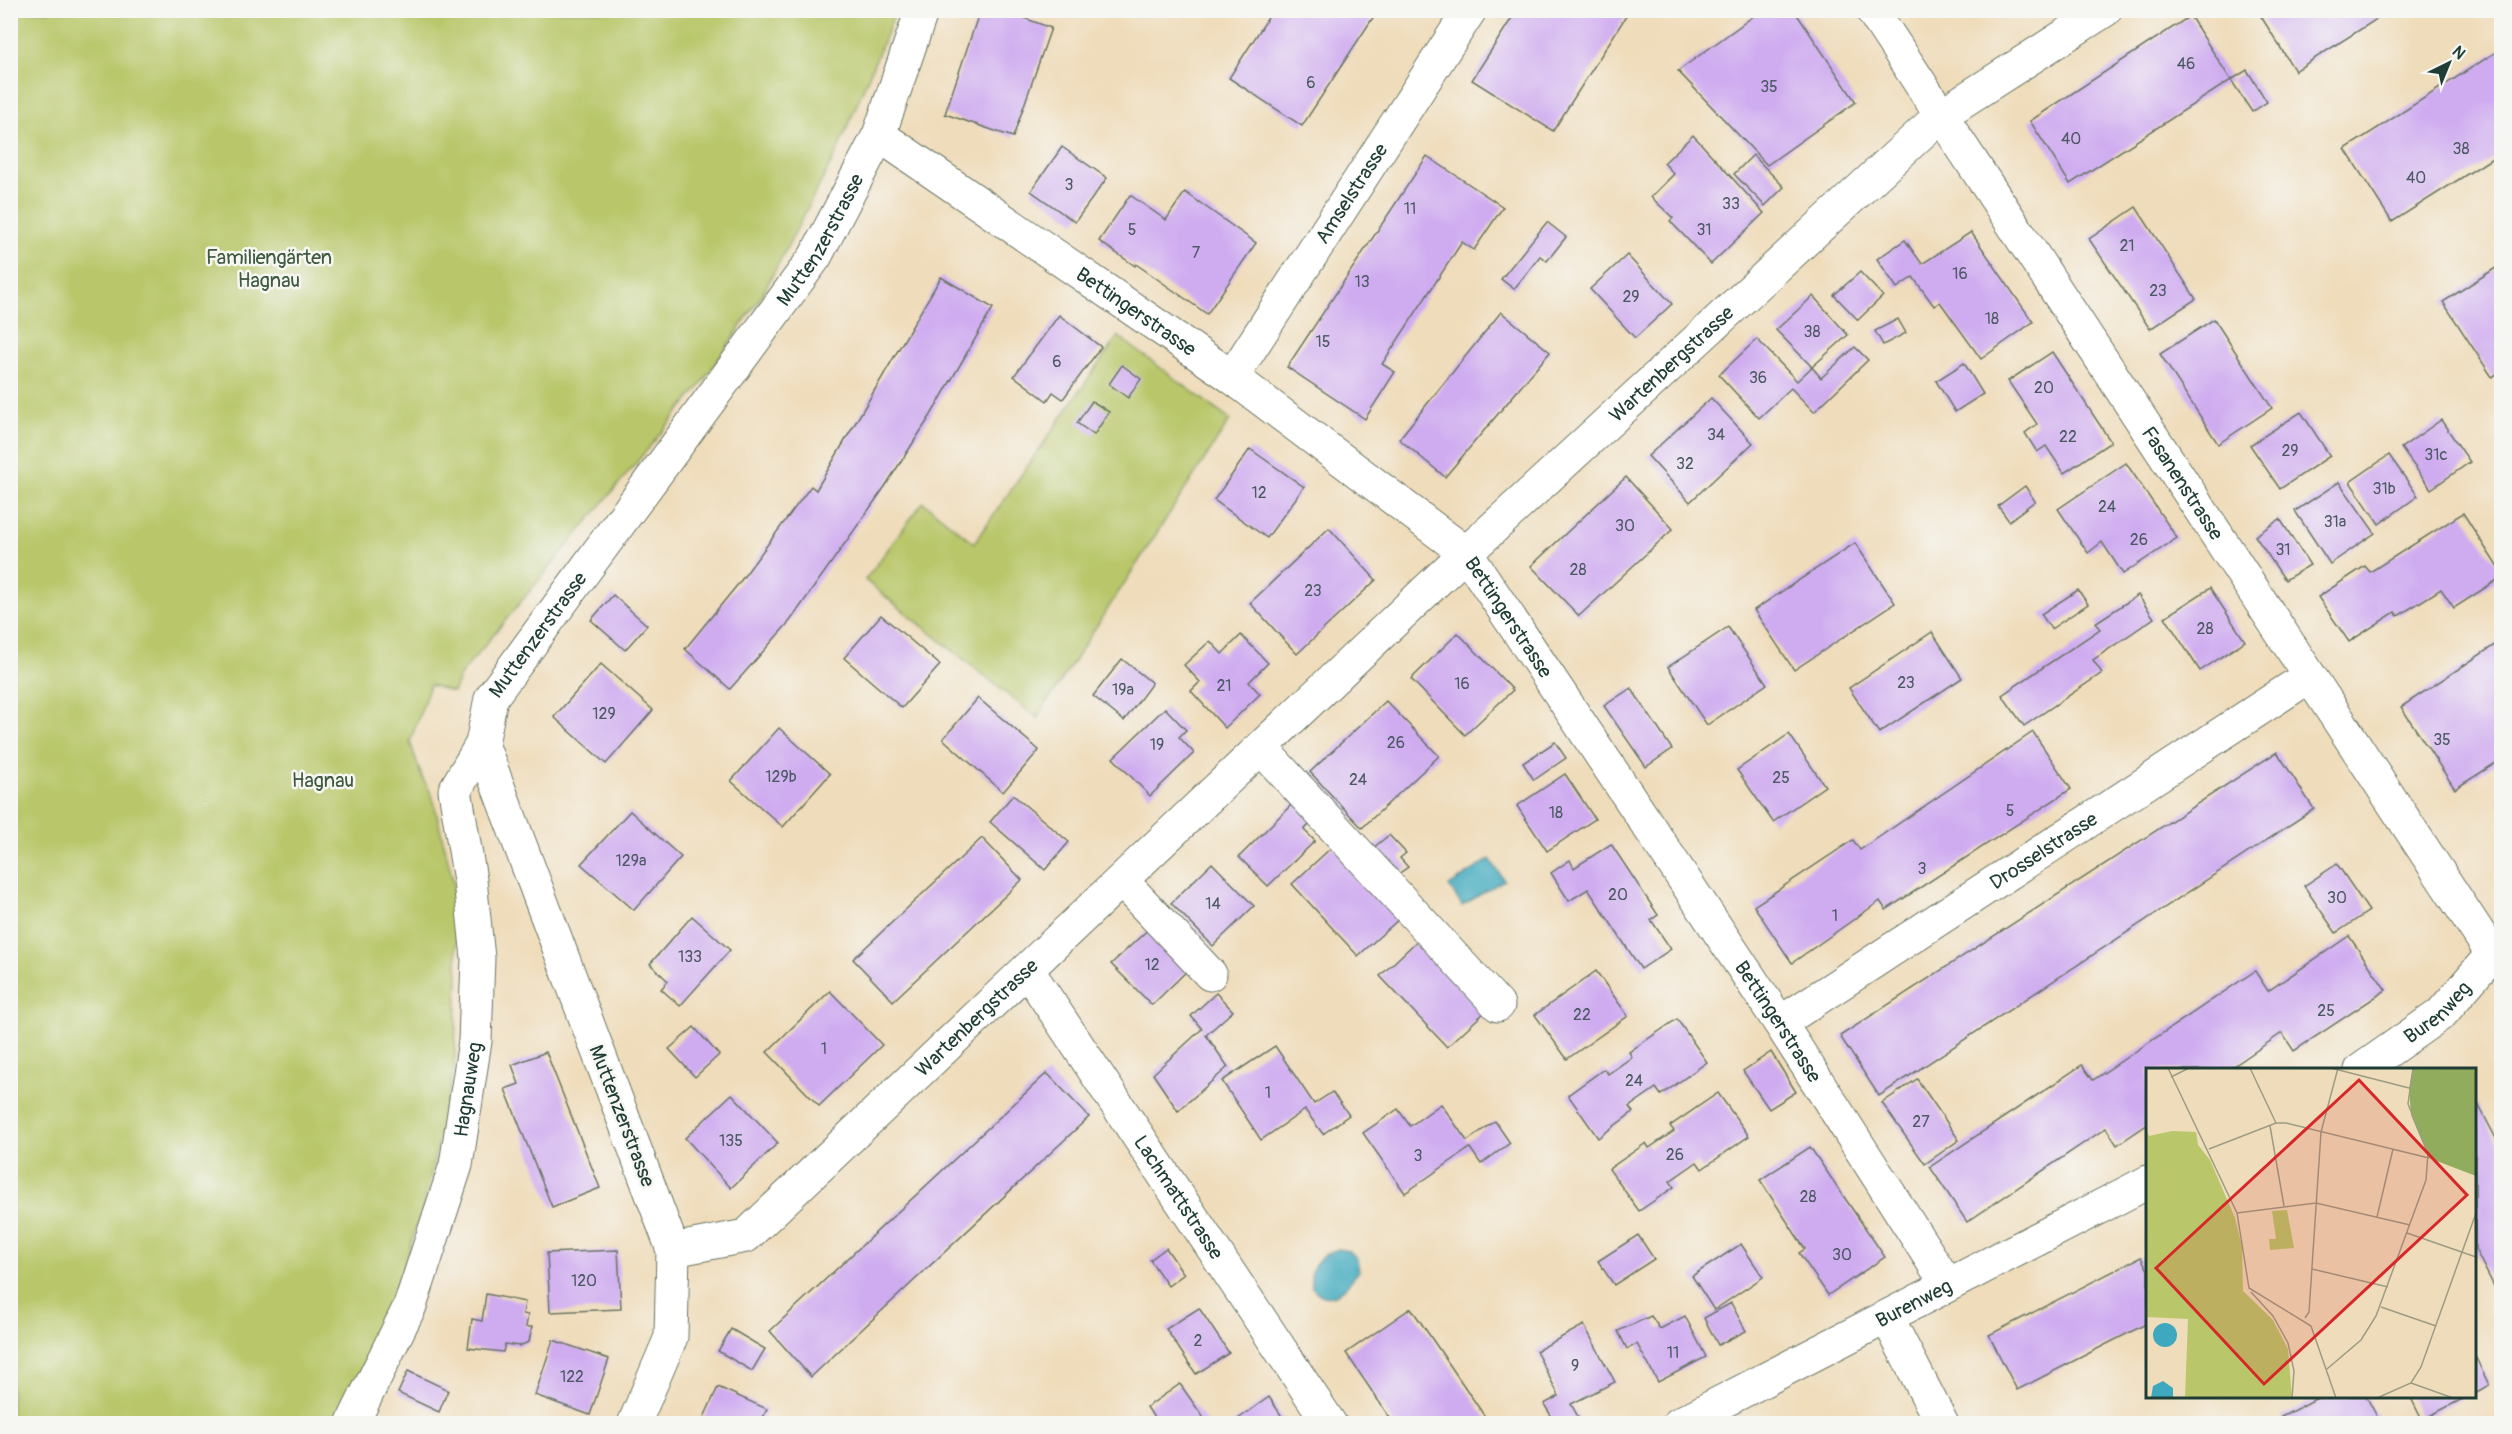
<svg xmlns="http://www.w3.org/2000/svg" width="2512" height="1434" font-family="Pangolin,sans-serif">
<rect width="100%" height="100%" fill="#f6f6f2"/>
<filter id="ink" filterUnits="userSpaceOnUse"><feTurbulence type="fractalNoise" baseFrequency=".0167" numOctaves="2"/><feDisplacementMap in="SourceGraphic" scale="12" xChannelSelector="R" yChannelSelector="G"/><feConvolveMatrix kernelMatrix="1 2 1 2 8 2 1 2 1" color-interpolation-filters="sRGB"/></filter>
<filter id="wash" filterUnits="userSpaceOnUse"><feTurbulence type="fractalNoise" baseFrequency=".008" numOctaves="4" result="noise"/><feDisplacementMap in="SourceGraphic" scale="24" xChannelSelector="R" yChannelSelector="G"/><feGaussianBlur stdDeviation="1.35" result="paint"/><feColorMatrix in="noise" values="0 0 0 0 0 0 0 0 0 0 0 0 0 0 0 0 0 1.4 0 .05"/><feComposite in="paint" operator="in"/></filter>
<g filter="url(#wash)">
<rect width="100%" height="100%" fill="#efdcba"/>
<g fill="#b9c76a" stroke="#6c824f" stroke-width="1.5">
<polygon points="10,11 896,11 837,152 762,295 700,386 461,674 453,692 430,685 410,742 422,777 432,795 453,881 458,980 454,1070 426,1197 403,1268 371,1351 334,1423 11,1423"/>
<polygon points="1118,336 1230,420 1037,718 865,580 923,502 974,543"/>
</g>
<g fill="#3ea9be" stroke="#2e7379" stroke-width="1.5">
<polygon points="1490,859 1504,880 1462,906 1449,886"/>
<path d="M1338 1249 1349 1251 1357 1258 1359 1271C1344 1289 1330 1310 1311 1286 1309 1265 1319 1256 1338 1249Z"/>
</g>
<g id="blocks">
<g fill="#cfacf0">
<polygon points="980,10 1002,10 1051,28 1013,137 945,114"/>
<polygon points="1273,10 1378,10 1302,126 1229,78"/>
<polygon points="1517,10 1630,10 1553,131 1472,80"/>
<polygon points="1762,10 1794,10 1856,102 1767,165 1678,71"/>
<polygon points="2257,10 2391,10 2295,71"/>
<polygon points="2190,16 2231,80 2070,184 2030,121"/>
<polygon points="2502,48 2502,152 2392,222 2345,149"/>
<polygon points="2247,70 2267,102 2252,112 2231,80"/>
<polygon points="1693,135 1764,213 1711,264 1670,221 1673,218 1651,197 1674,174 1664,163"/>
<polygon points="1062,147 1107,178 1075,222 1031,191"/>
<polygon points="1753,155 1784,187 1765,206 1734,174"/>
<polygon points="1427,156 1503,207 1474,250 1462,242 1382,364 1395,372 1365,419 1287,367"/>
<polygon points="1185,192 1256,243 1207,314 1136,264 1135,266 1099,241 1130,195 1166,220"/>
<polygon points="2136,207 2196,299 2150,329 2089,239"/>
<polygon points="1547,222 1566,237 1547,261 1540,256 1514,289 1501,279"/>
<polygon points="1971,232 2033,322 1981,359 1940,302 1934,306 1913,277 1897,288 1877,259 1905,240 1922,264"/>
<polygon points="1627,255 1672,304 1635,338 1590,289"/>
<polygon points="2502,264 2502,371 2492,377 2443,302"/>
<polygon points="1860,272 1883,296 1858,320 1834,295"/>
<polygon points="941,277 993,308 931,415 884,488 790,621 730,689 685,649 739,583 811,486 816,490"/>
<polygon points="1813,296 1848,335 1812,367 1821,378 1855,347 1868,360 1814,412 1791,388 1759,418 1719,375 1757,339 1797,381 1812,367 1776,330"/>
<polygon points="1501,312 1550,352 1445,477 1399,439"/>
<polygon points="1059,315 1101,347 1063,399 1053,392 1047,401 1014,376"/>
<polygon points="1898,319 1906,333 1883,345 1875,331"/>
<polygon points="2214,319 2272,408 2218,444 2160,354"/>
<polygon points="2052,352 2111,442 2064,473 2046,446 2037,452 2025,433 2037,424 2008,381"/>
<polygon points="1964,363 1983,394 1955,412 1936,381"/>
<polygon points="1122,365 1141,379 1128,398 1109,384"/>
<polygon points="1711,398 1753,443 1690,502 1648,456"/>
<polygon points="1092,401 1109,412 1094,435 1077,423"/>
<polygon points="2301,412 2330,456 2280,489 2250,445"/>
<polygon points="2441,420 2470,462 2431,489 2401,448"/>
<polygon points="1250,449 1304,487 1267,538 1214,500"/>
<polygon points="2389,455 2418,496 2379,524 2350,482"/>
<polygon points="2126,463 2177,538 2123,574 2102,542 2088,553 2058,509"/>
<polygon points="1626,477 1673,529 1579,616 1531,566"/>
<polygon points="2339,482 2375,533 2330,564 2295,511"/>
<polygon points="2025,486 2035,501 2009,521 1998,506"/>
<polygon points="2463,513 2502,574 2502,577 2454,608 2441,589 2398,616 2395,612 2349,642 2318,597 2365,566 2370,572"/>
<polygon points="2280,519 2310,565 2285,580 2255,536"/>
<polygon points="1329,528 1376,580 1297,654 1250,603"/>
<polygon points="1855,543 1895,603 1794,670 1754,610"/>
<polygon points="2210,588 2245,641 2200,671 2165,617"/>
<polygon points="2078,590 2088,604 2051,629 2041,614"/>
<polygon points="613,595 647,625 625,650 591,620"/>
<polygon points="2138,595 2154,618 2093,660 2102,673 2024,726 2002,695 2100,629 2095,623"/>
<polygon points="881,615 940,665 902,708 844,658"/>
<polygon points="1728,627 1767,684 1707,725 1668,667"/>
<polygon points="1932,632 1962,678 1879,733 1849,688"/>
<polygon points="1458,633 1513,690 1465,735 1411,679"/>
<polygon points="1241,635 1268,663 1249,682 1260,694 1225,728 1191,691 1200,682 1184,665 1210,641 1222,654"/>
<polygon points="2499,642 2502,647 2502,759 2455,789 2401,707"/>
<polygon points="1122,659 1152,683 1124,721 1093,696"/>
<polygon points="601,664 653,710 606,764 554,717"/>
<polygon points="1631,688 1672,749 1646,767 1604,706"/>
<polygon points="978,698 1039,750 1003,792 943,739"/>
<polygon points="1386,701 1439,756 1362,828 1310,772"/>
<polygon points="1165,708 1186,730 1179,737 1194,753 1150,796 1113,758"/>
<polygon points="779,728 830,774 783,827 731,781"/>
<polygon points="2033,732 2071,789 1886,910 1880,901 1792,963 1754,906 1853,840 1860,850"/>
<polygon points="1789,734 1825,786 1773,822 1737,770"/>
<polygon points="1555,742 1566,758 1534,780 1523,763"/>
<polygon points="2277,752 2314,809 1879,1096 1840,1036"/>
<polygon points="1565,774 1595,819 1547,851 1517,806"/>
<polygon points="1013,795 1069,842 1045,870 990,822"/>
<polygon points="1295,801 1314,820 1304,830 1315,841 1268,886 1239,857"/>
<polygon points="630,811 681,857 634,910 581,864"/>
<polygon points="1389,835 1406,853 1400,858 1408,867 1391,879 1367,853"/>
<polygon points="982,838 1022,880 893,1001 853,959"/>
<polygon points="1611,844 1658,915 1651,920 1671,949 1641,969 1588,889 1569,901 1551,873 1570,860 1574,868"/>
<polygon points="1333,846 1400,918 1358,956 1292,884"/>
<polygon points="1212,863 1254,906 1213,946 1171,903"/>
<polygon points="2337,864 2369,911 2336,933 2304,886"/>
<polygon points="692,916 730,950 680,1006 661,989 668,981 650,964"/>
<polygon points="1153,925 1192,966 1152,1005 1111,964"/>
<polygon points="2349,936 2386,990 2294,1051 2282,1033 2228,1070 2148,1070 2148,1124 2117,1145 2106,1128 1967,1222 1930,1167 2082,1065 2093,1080 2255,971 2268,991"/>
<polygon points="1420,938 1487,1010 1447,1047 1380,976"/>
<polygon points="1596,971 1628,1016 1567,1059 1535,1015"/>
<polygon points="830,991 882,1045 819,1106 767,1052"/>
<polygon points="1216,993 1233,1011 1206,1035 1228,1067 1178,1111 1153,1074 1202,1029 1191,1016"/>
<polygon points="1677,1019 1707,1062 1661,1095 1656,1088 1629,1107 1633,1112 1598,1138 1568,1095 1604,1069 1608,1074 1632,1057 1629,1052"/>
<polygon points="694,1027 719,1055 695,1077 669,1049"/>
<polygon points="1275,1046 1314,1104 1332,1092 1349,1115 1323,1134 1305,1110 1261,1140 1222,1081"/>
<polygon points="546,1052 600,1188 552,1207 505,1089 519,1084 512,1065"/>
<polygon points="1771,1052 1796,1092 1769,1109 1743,1071"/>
<polygon points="1047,1073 1089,1117 811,1377 770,1331"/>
<polygon points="1917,1079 1959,1140 1925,1164 1882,1103"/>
<polygon points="1718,1093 1749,1136 1702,1169 1697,1162 1670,1181 1674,1187 1639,1211 1609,1169 1646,1143 1649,1148 1674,1131 1670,1126"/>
<polygon points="732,1094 778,1143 731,1188 685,1138"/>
<polygon points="1441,1104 1467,1141 1495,1121 1510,1143 1481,1164 1470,1148 1405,1193 1363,1133 1398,1109 1410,1126"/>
<polygon points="2478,1104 2502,1150 2502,1302 2475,1249 2475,1106"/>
<polygon points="1810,1147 1885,1257 1828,1295 1799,1253 1805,1249 1760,1180"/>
<polygon points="1638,1235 1654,1259 1614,1285 1598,1261"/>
<polygon points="1741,1244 1763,1277 1714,1310 1692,1276"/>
<polygon points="1166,1248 1184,1274 1168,1286 1150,1260"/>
<polygon points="618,1250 621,1309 550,1312 547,1253"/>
<polygon points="2141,1257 2148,1270 2148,1323 2017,1390 1989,1335"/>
<polygon points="486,1294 525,1302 523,1314 528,1315 526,1327 532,1327 529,1342 519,1346 505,1344 503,1352 468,1348 472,1319 482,1321"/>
<polygon points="1731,1303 1746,1331 1718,1345 1704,1318"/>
<polygon points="1199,1308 1229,1353 1196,1374 1166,1329"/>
<polygon points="1411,1308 1490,1424 1394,1424 1346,1353"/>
<polygon points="1651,1316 1660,1329 1685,1316 1706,1357 1658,1382 1637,1344 1627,1349 1618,1331"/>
<polygon points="1584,1325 1615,1382 1571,1404 1582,1424 1556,1424 1544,1404 1559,1396 1536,1351"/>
<polygon points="731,1329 765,1349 752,1371 718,1351"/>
<polygon points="553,1340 609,1359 590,1415 535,1395"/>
<polygon points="2475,1356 2489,1385 2475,1393"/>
<polygon points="408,1371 448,1390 439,1412 398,1393"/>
<polygon points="1180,1384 1208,1424 1158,1424 1147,1407"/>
<polygon points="718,1387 767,1409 760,1424 701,1424"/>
<polygon points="2321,1396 2366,1396 2381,1424 2285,1424 2281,1417"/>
<polygon points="2410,1396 2468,1396 2422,1420"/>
<polygon points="1269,1397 1287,1424 1231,1424"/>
</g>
</g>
</g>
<g filter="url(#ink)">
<use href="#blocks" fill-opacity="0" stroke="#687563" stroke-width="1.5"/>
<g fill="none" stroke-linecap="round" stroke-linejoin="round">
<defs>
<g id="minor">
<path id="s1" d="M1872 10 2493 955"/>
<path id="s2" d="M879 135 1232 377 1466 553 1780 1023 1947 1284"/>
<path id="s3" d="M1232 377 1470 10"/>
<polyline points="1261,748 1498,1005"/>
<polyline points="1122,881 1210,974"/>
<path id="s4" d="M1028 971 1330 1424"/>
<path id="s5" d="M1780 1023 2308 677"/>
<path id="s6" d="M2361 1070 2441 1014 2502 943"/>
<path id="s7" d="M673 1250 746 1236 1466 553 1941 115 2105 10"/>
<polyline points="1887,1317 1942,1424"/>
<path id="s8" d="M352 1424 410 1306 456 1165 475 1041 478 958 470 880 455 790 482 744"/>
<path id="s9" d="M634 1424 671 1337 673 1250 482 744 491 698 815 257 879 135 922 10"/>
<path id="s10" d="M1679 1424 2148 1182"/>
</g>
</defs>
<use href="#minor" stroke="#687563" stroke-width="35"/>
<use href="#minor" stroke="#fff" stroke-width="33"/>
</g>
</g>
<g text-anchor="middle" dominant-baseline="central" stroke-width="5" stroke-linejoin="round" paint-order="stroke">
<g font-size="16" fill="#4b5963">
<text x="2186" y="64">46</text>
<text x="1311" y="83">6</text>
<text x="1769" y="87">35</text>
<text x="2071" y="139">40</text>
<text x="2461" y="149">38</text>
<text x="2416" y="178">40</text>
<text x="1069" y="185">3</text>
<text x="1731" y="204">33</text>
<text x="1410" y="209">11</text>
<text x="1132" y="230">5</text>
<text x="1704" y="230">31</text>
<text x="2127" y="246">21</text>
<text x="1196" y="253">7</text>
<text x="1960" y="274">16</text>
<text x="1362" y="282">13</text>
<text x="2158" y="291">23</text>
<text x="1631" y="297">29</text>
<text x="1992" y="319">18</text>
<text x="1812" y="332">38</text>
<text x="1323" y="342">15</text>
<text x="1057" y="362">6</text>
<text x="1758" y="378">36</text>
<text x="2044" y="388">20</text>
<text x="1716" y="435">34</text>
<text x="2068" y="437">22</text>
<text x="2290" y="451">29</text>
<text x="2436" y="455">31c</text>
<text x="1685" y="464">32</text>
<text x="2384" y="489">31b</text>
<text x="1259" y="493">12</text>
<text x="2107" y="507">24</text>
<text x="2335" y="522">31a</text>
<text x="1625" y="526">30</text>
<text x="2139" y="540">26</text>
<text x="2283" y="550">31</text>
<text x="1578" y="570">28</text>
<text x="1313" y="591">23</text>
<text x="2205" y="629">28</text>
<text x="1906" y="683">23</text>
<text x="1462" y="684">16</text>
<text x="1224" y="686">21</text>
<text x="1123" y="690">19a</text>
<text x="604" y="714">129</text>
<text x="2442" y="740">35</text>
<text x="1396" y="743">26</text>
<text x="1157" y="745">19</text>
<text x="781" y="777">129b</text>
<text x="1781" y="778">25</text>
<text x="1358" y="780">24</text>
<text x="2010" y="811">5</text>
<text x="1556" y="813">18</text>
<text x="631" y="861">129a</text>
<text x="1922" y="869">3</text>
<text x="1618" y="895">20</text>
<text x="2337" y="898">30</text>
<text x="1213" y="904">14</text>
<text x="1835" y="916">1</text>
<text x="690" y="957">133</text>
<text x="1152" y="965">12</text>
<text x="2326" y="1011">25</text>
<text x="1582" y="1015">22</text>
<text x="824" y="1049">1</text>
<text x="1634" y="1081">24</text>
<text x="1268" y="1093">1</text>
<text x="1921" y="1122">27</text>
<text x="731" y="1141">135</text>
<text x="1675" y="1155">26</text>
<text x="1418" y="1156">3</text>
<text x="1808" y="1197">28</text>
<text x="1842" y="1255">30</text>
<text x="584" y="1281">120</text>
<text x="1198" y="1341">2</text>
<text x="1673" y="1353">11</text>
<text x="1575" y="1366">9</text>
<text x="572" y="1377">122</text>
</g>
<g font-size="20" fill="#1f3d34" stroke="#f6f6f2">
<text stroke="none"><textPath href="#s3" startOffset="219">Amselstrasse</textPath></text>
<text stroke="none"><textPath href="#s9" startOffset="1334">Muttenzerstrasse</textPath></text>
<text stroke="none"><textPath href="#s2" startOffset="312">Bettingerstrasse</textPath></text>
<text stroke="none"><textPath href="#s7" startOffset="1346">Wartenbergstrasse</textPath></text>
<text stroke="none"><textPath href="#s1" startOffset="566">Fasanenstrasse</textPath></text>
<text stroke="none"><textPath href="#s2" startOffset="798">Bettingerstrasse</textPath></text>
<text stroke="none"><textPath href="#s9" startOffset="848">Muttenzerstrasse</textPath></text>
<text stroke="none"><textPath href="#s5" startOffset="315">Drosselstrasse</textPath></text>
<text stroke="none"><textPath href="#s6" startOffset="96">Burenweg</textPath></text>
<text stroke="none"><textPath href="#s7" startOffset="392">Wartenbergstrasse</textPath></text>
<text stroke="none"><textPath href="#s2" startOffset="1284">Bettingerstrasse</textPath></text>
<text stroke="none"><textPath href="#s8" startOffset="356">Hagnauweg</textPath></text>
<text transform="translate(622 1116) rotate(69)">Muttenzerstrasse</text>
<text stroke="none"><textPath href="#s4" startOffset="272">Lachmattstrasse</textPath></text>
<text stroke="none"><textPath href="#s10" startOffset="264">Burenweg</textPath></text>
</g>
<g font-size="20" fill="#3e593f" stroke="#f6f6f2">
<text x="269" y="257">Familiengärten<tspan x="269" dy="23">Hagnau</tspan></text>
<text x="323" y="780">Hagnau</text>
</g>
</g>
<g transform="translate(2146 1068)">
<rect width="330" height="330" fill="#efdcba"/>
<path d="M0 61 3 68 26 63 50 64 52 77 64 92 89 150 96 179 97 223 127 252 142 281 146 330H39L42 251 0 249ZM141 142 148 180 124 182 123 171H130L126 143Z" fill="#b9c76a"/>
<path d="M267 0H330V108L283 90 265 47 263 20Z" fill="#92ac5e"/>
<path d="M7 267a12 12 0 1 1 24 0a12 12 0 1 1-24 0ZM17 313 27 320V330H5L7 318Z" fill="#3ea9be"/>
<path fill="none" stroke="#9c9c84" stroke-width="1.5" d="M22 0 91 145 103 220 165 258 190 330M104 0 130 55M185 0 263 20M25 9 43 0M124 58 138 138M63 81 130 55H140L283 90M91 145 170 135 264 157M231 149 247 81M261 165 330 189M166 201 242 219M105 224 127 248 142 275 148 303 146 330M235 239 290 258M159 250 163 244 175 64 192 0M181 301 215 272 230 248 280 112 282 85 262 36 267 0M265 315 307 330M231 330 265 315 275 299 330 145"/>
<path fill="#d62828" fill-opacity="0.15" stroke="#d62828" stroke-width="3" d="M213 12 321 127 118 316 10 200Z"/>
<rect width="330" height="330" fill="none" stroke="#1f3d34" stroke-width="3"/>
</g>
<rect width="2512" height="1434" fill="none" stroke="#f6f6f2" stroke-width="36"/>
<g transform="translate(2449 63) rotate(43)" stroke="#f6f6f2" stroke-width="4.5" paint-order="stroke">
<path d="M0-4.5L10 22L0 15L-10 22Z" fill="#1f3d34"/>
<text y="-9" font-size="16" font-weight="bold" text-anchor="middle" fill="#1f3d34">N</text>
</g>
</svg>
